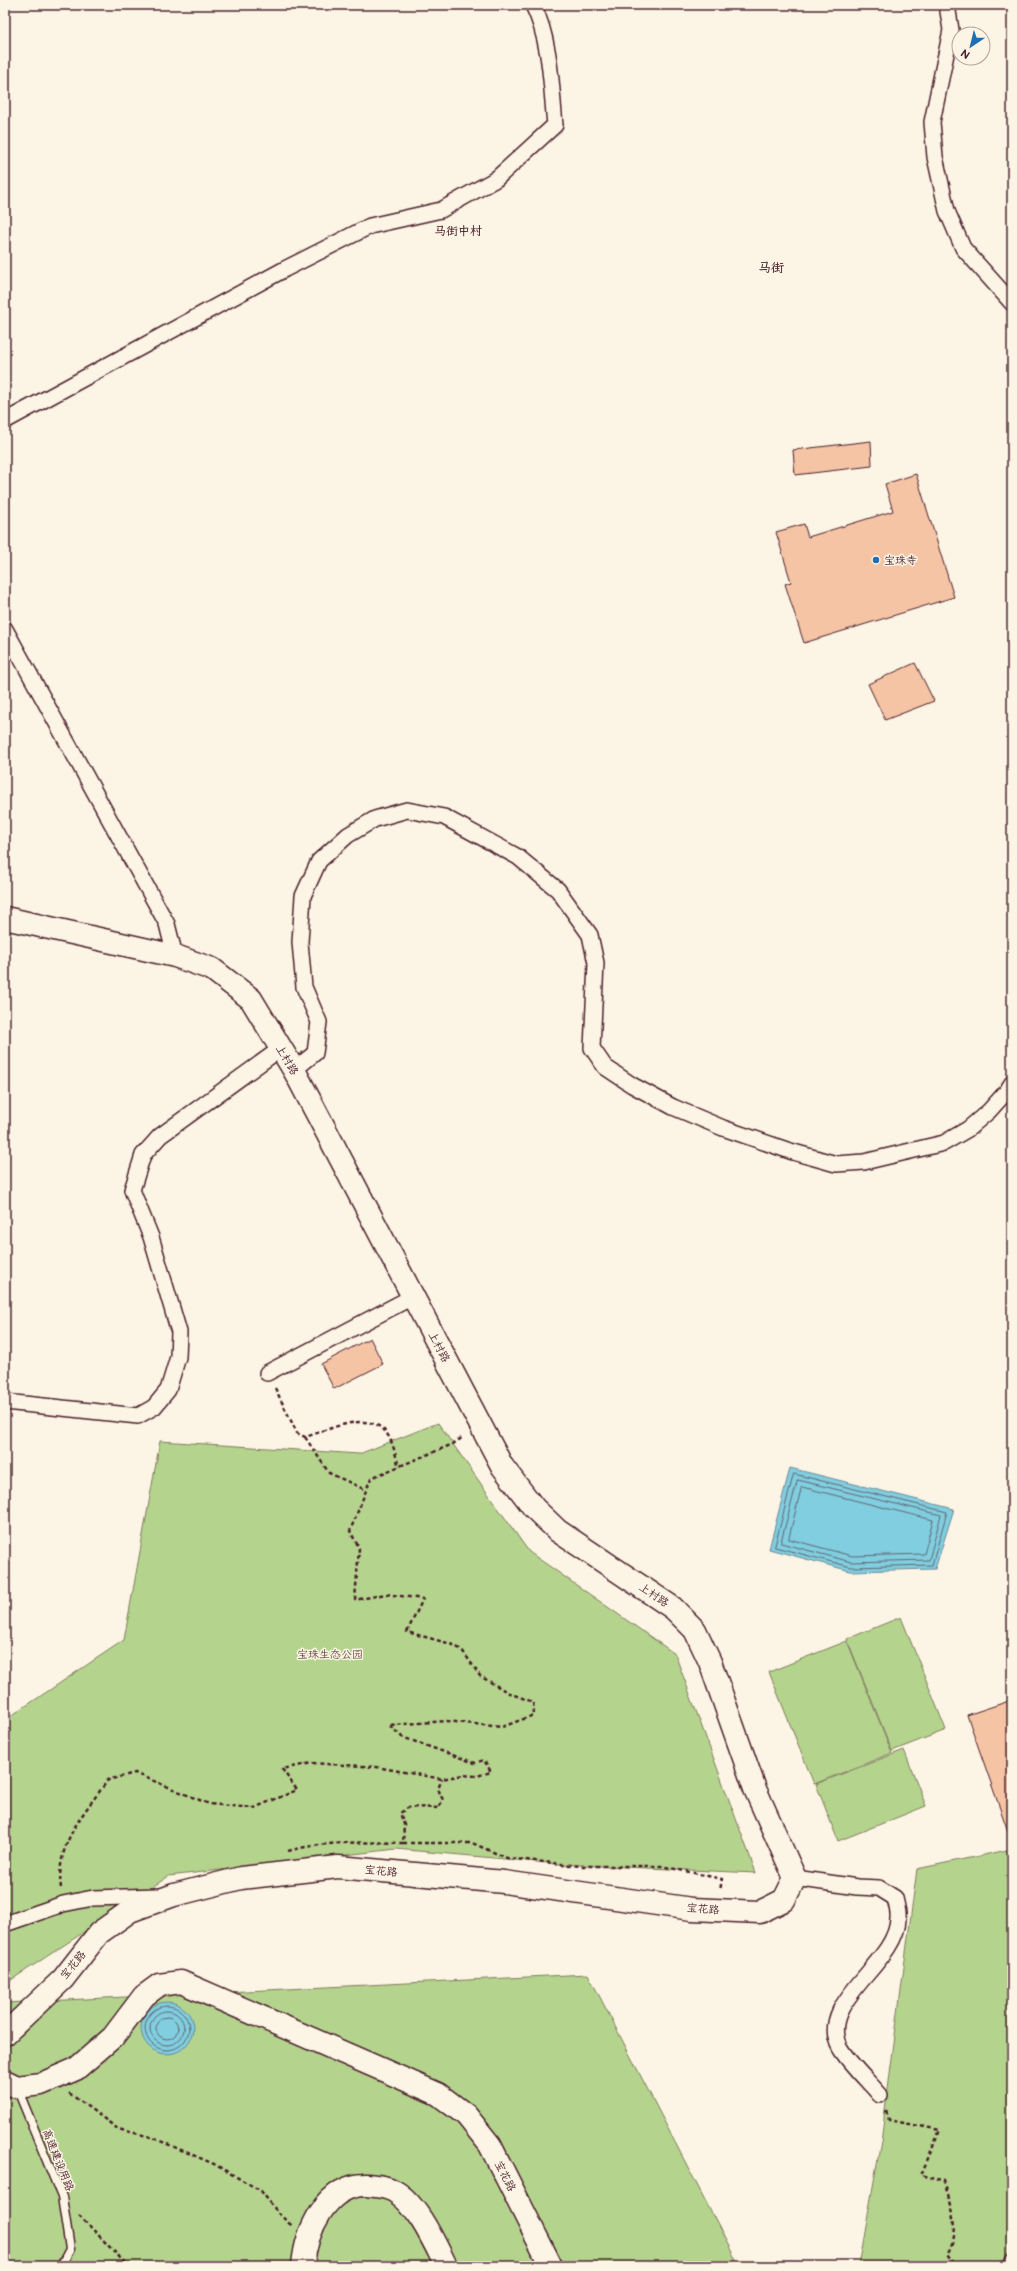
<svg xmlns="http://www.w3.org/2000/svg" width="1017" height="2271" font-family="'Balsamiq Sans','LXGW WenKai TC',sans-serif">
<rect width="100%" height="100%" fill="#fcf5e5"/>
<filter id="ink" filterUnits="userSpaceOnUse"><feTurbulence type="fractalNoise" baseFrequency=".025" numOctaves="2"/><feDisplacementMap in="SourceGraphic" scale="8" xChannelSelector="R" yChannelSelector="G"/><feConvolveMatrix kernelMatrix="1 2 1 2 8 2 1 2 1" color-interpolation-filters="sRGB"/></filter>
<g filter="url(#ink)">
<g fill="#b4d48e" stroke="#7f7a5c">
<polygon points="438,1423 529,1552 675,1654 756,1873 559,1864 396,1849 169,1876 5,1984 5,1720 124,1640 160,1441 359,1454"/>
<polygon points="901,1617 946,1730 892,1751 847,1639"/>
<polygon points="847,1641 892,1753 814,1784 769,1672"/>
<polygon points="904,1750 926,1806 838,1841 816,1784"/>
<polygon points="1012,1849 1012,2266 859,2266 881,2141 917,1869"/>
<polygon points="588,1974 739,2266 5,2266 5,2003"/>
</g>
<g fill="#80cedf" stroke="#6a8897">
<polygon points="790,1468 954,1509 935,1569 850,1571 769,1549"/>
<circle cx="167" cy="2028" r="26"/>
</g>
<g fill="none" stroke-linecap="round" stroke-linejoin="round">
<g stroke="#606573" stroke-width="1">
<polygon points="794,1474 947,1512 932,1565 851,1567 775,1547"/>
<polygon points="798,1480 941,1515 929,1560 851,1562 781,1543"/>
<polygon points="802,1487 933,1520 924,1554 852,1556 789,1539"/>
<circle cx="167" cy="2028" r="22"/>
<circle cx="167" cy="2028" r="17"/>
<circle cx="167" cy="2028" r="11"/>
</g>
</g>
<g fill="#f5c4a5" stroke="#4a1f2b">
<polygon points="871,441 872,466 795,475 793,450"/>
<polygon points="916,474 954,597 804,643 785,584 791,582 776,532 804,524 808,537 893,511 885,484"/>
<polygon points="915,663 934,701 885,720 868,684"/>
<polygon points="370,1338 383,1364 334,1389 321,1364"/>
<polygon points="1012,1700 1012,1836 1010,1837 967,1715"/>
</g>
<g fill="none" stroke-linecap="round" stroke-linejoin="round">
<defs>
<g id="lane">
<polyline points="17,2088 62,2197 70,2249 61,2266"/>
<polyline points="1008,2266 1012,2258"/>
</g>
<g id="street">
<polyline points="947,5 951,30 932,122 935,157 947,211 963,248 1012,303"/>
<path d="M5 421 285 269 370 226 441 210 496 179 555 125C551 85 551 42 533 5"/>
<polyline points="5,629 167,924 175,956"/>
<polyline points="294,1070 315,1053 319,1022 304,987 300,942 303,896 319,861 348,835 375,819 407,810 444,817 518,857 558,890 590,935 596,963 592,1048 605,1067 632,1085 673,1107 723,1128 790,1151 836,1164 864,1162 944,1143 968,1129 989,1111 1007,1091 1012,1083"/>
<polyline points="267,1373 412,1297"/>
<polyline points="5,1402 138,1416 154,1407 168,1390 178,1357 179,1332 151,1237 132,1190 143,1155 160,1136 280,1049"/>
<path d="M795 1878 857 1887 879 1888 895 1898C896 1904 899 1912 898 1919 897 1964 815 2002 840 2048 849 2063 868 2081 880 2095"/>
<polyline points="5,1924 63,1904 93,1898 157,1896"/>
</g>
<g id="secondary">
<polyline points="5,918 175,956 212,969 251,999 294,1070 502,1466 534,1508 558,1531 673,1608 695,1630 710,1662 755,1789 795,1878 784,1900 760,1912 692,1909 504,1882 338,1867 241,1878 174,1895 130,1911 99,1933 63,1979 5,2034"/>
<polyline points="5,2081 17,2087 41,2084 76,2069 113,2037 144,1996 159,1985 181,1982 438,2094 466,2115 490,2145 551,2266"/>
<path d="M303 2266C306 2231 326 2184 367 2185 376 2186 386 2186 394 2191 417 2203 435 2244 446 2266"/>
</g>
</defs>
<use href="#lane" stroke="#4a1f2b" stroke-width="11"/>
<use href="#street" stroke="#4a1f2b" stroke-width="18"/>
<use href="#secondary" stroke="#4a1f2b" stroke-width="25"/>
<g stroke="#4a1f2b" stroke-width="2.5" stroke-dasharray="4 3" stroke-linecap="butt">
<path d="M275 1388 297 1433 305 1437C329 1430 373 1407 389 1437 394 1446 396 1457 399 1467"/>
<polyline points="305,1437 329,1473 366,1490"/>
<polyline points="403,1843 472,1843 507,1858 580,1866 661,1866 722,1879 720,1891"/>
<path d="M288 1851C325 1841 364 1842 403 1843L404 1824 400 1813 409 1807 438 1808 443 1800 438 1789 442 1779"/>
<path d="M61 1888C55 1844 84 1813 108 1780L135 1773 209 1804 254 1808 297 1790 282 1769 312 1763 377 1767 442 1779 463 1775 477 1776 491 1772 484 1760 475 1763 402 1737 389 1725 447 1721 502 1727 534 1715 533 1702 509 1693 480 1676 462 1650 451 1644 407 1632 423 1599 386 1594 355 1600 359 1548 350 1531 371 1478 453 1444 463 1437"/>
<polyline points="69,2093 118,2129 151,2137 214,2164 261,2191 279,2214 291,2225 291,2228"/>
<path d="M886 2111 889 2120 940 2130 921 2175 944 2182C952 2207 962 2230 947 2254L956 2266"/>
<polyline points="79,2215 128,2266"/>
</g>
<use href="#lane" stroke="#fcf5e5" stroke-width="8"/>
<use href="#street" stroke="#fcf5e5" stroke-width="15"/>
<use href="#secondary" stroke="#fcf5e5" stroke-width="22"/>
</g>
</g>
<circle fill="#1f6fb2" stroke="#fcf5e5" stroke-width="1.5" cx="876" cy="560" r="4"/>
<g text-anchor="middle" dominant-baseline="central" stroke-width="3" stroke-linejoin="round" paint-order="stroke">
<g font-size="11" fill="#4a1f2b" stroke="#fcf5e5" text-anchor="start">
<text x="884" y="560">宝珠寺</text>
</g>
<g font-size="11" fill="#4a1f2b" stroke="#fcf5e5">
<text transform="translate(287 1060) rotate(59)">上村路</text>
<text transform="translate(439 1347) rotate(62)">上村路</text>
<text transform="translate(654 1595) rotate(34)">上村路</text>
<text transform="translate(381 1871) rotate(5)">宝花路</text>
<text transform="translate(703 1909) rotate(4)">宝花路</text>
<text transform="translate(73 1965) rotate(-51)">宝花路</text>
<text transform="translate(58 2160) rotate(68)">高速建设用路</text>
<text transform="translate(505 2176) rotate(63)">宝花路</text>
</g>
<g font-size="11" fill="#644c44" stroke="#fcf5e5">
<text x="330" y="1654">宝珠生态公园</text>
</g>
<g font-size="12" font-weight="bold" fill="#4a1f2b" stroke="#fcf5e5">
<text x="458" y="231">马街中村</text>
</g>
<g font-size="13" font-weight="bold" fill="#4a1f2b" stroke="#fcf5e5">
<text x="771" y="268">马街</text>
</g>
</g>
<rect width="1017" height="2271" fill="none" stroke="#fcf5e5" stroke-width="20"/>
<rect x="10" y="10" width="997" height="2251" fill="none" stroke="#4a1f2b" stroke-width="1.5" filter="url(#ink)"/>
<g transform="translate(971 46) rotate(215)"><circle r="19" fill="#fcf5e5" stroke="#b59f9b"/>
<path d="M0-3L7 15L0 10L-7 15Z" fill="#1f6fb2"/>
<text y="-6" font-size="11" font-weight="bold" text-anchor="middle" fill="#4a1f2b">N</text>
</g>
</svg>
